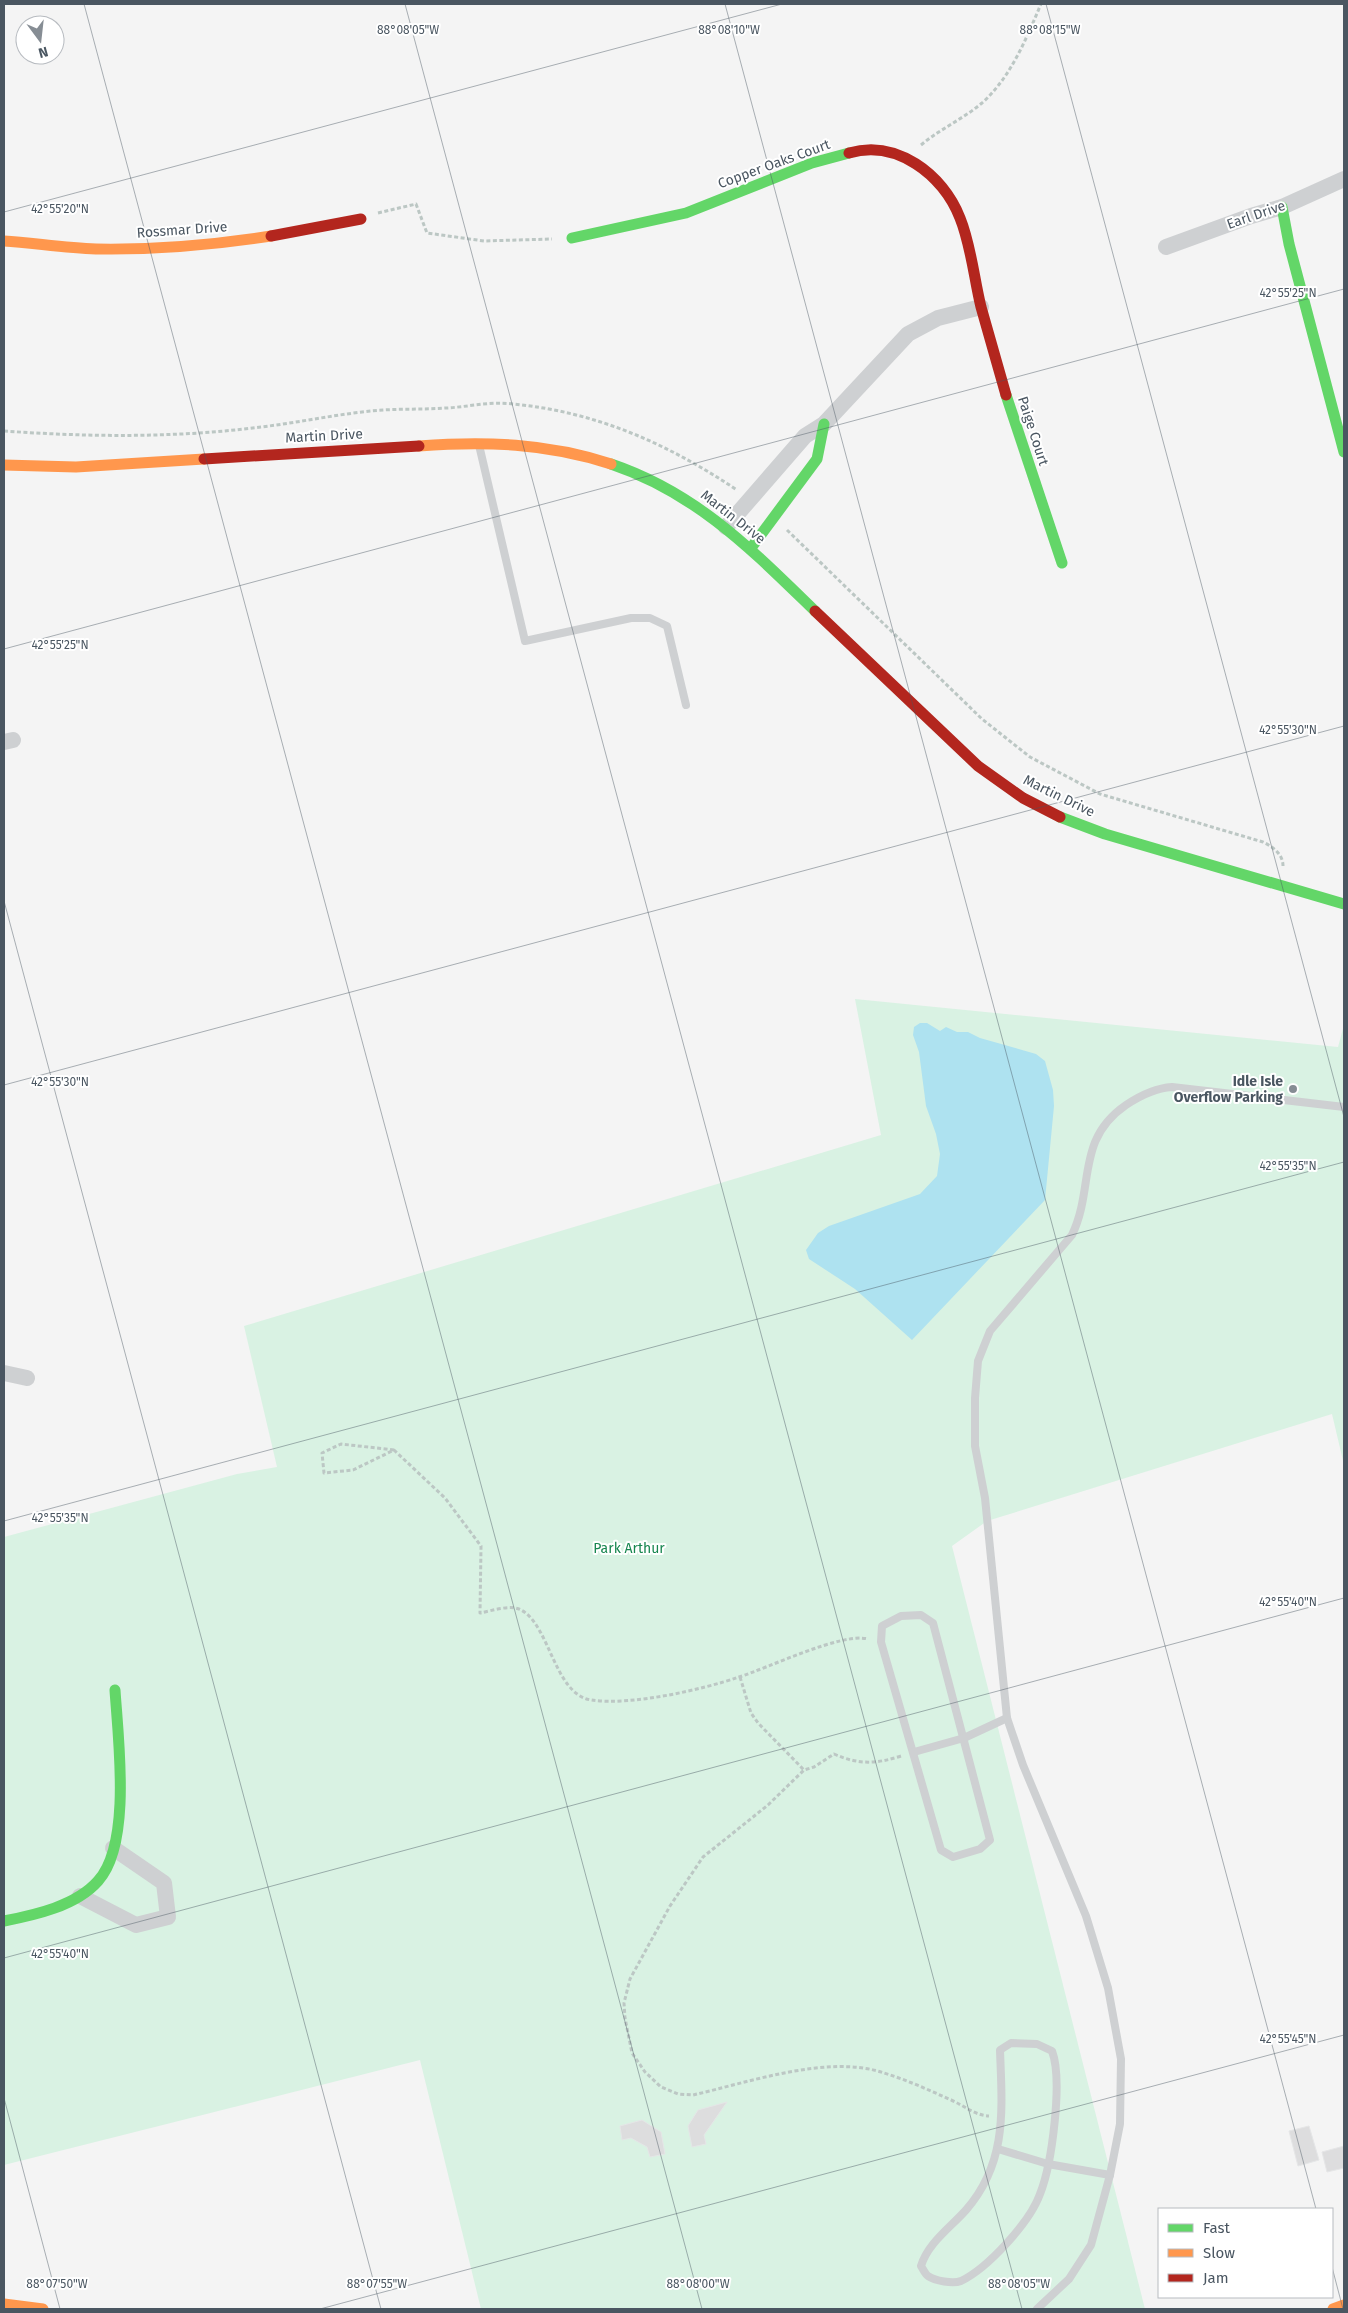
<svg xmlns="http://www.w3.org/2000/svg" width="1348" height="2313" font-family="'Fira Sans',sans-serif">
<rect width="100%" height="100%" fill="#f4f4f4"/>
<polygon fill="#d9f2e3" points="855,999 1338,1047 1344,1025 1344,1465 1332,1414 987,1521 952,1546 1145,2309 481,2309 420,2060 4,2165 4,1537 237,1474 277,1467 244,1326 881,1135"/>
<polygon fill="#aee2f0" points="920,1023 927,1023 940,1031 946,1027 957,1032 968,1032 980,1038 1036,1054 1045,1061 1053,1090 1054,1106 1045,1200 912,1340 855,1289 809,1259 806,1250 818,1233 829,1226 920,1194 937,1176 940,1154 936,1134 926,1106 919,1052 913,1035 914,1027"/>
<g fill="#ddddde" stroke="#e5e6e7">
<polygon points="727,2102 704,2135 706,2144 692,2147 688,2126 698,2110"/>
<polygon points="642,2120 661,2132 665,2154 650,2157 647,2147 631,2138 622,2140 620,2126"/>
<polygon points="1309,2126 1319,2160 1298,2166 1289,2131"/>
<polygon points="1344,2146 1344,2168 1327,2172 1322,2152"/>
</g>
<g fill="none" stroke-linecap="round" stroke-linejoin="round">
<g stroke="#bcc7c4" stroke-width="3" stroke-dasharray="4 2.5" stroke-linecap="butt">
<path d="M921 145C940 129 963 119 982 103 1011 77 1026 39 1041 4"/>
<polyline points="378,213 416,204 427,233 484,241 552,239"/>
<path d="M4 431C89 437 176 438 261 427 295 423 328 416 362 412 390 408 418 410 446 408 468 407 490 401 513 404 597 412 668 444 737 490"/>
<path d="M787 530 982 719 1030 757 1100 794 1263 842C1273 847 1283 854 1283 866"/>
<path d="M394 1450 341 1444 322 1453 324 1473 353 1470 394 1450 445 1498 481 1546 480 1613C491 1611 511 1604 521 1610 550 1625 554 1694 591 1700 630 1706 701 1690 739 1677 768 1668 842 1632 868 1639"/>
<polyline points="740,1677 751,1713 758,1723 804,1770"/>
<path d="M901 1756C876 1764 859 1765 834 1754L814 1767 804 1770 768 1805 703 1857 670 1906 630 1979 624 2003 625 2018 632 2053 645 2072 661 2087 678 2094 693 2095C750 2082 829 2054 884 2073 907 2080 929 2090 951 2100 965 2106 974 2115 989 2116"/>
</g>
<g stroke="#ced0d2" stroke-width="8">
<polyline points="479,445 525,641 631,618 650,618 667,626 686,705"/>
<polygon points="921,1615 933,1623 990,1840 980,1849 953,1857 941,1850 881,1642 882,1626 901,1616"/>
<polyline points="914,1752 964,1738 1007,1718"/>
<path d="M1011 2043 1037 2044 1052 2051C1063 2080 1052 2164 1040 2194 1030 2222 988 2268 961 2281 953 2284 935 2281 928 2276 925 2274 923 2269 921 2266 928 2243 950 2228 966 2210 1008 2162 1002 2108 1000 2050Z"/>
<polyline points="998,2149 1048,2164 1110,2175"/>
<path d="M1037 2309 1069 2279 1091 2245 1110 2175 1120 2124 1121 2059 1108 1988 1086 1916 1023 1765 1007 1718 985 1498 975 1446V1398L978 1361 990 1331 1072 1235C1095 1187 1075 1140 1126 1105 1141 1095 1155 1088 1172 1087L1344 1107"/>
</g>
<g stroke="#ced0d2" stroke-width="16">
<polyline points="1166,247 1251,216 1282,207 1344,179"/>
<polyline points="726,527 805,436 824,424 908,334 938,318 981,307"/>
<polyline points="4,742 13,740"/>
<polyline points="4,1373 27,1378"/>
<polyline points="80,1896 136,1925 168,1917 164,1883 113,1848"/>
</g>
<g stroke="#63d668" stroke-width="11">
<polyline points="1282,207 1289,244 1344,452"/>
<polyline points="572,238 686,213 812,163 849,153"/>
<polyline points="1006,395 1062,563"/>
<path d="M611 464C697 493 752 550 815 611"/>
<polyline points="751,548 817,459 824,424"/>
<polyline points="1060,817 1105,834 1344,904"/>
<path d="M4 1921C35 1915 76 1906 98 1881 132 1844 118 1738 115 1690"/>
</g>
<g stroke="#ff974d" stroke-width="11">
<path d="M4 241C34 243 65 248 96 249 154 250 213 245 271 236"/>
<path d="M419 446C485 441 547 443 611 464"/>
<polyline points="4,465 76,467 204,459"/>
<polyline points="4,2304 43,2309"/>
<polyline points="1333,2309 1344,2305"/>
</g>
<g stroke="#b3261e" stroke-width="11">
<path d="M849 153C896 139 943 174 960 218 971 245 974 278 981 307 989 336 998 366 1006 395"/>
<polyline points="271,236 361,219"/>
<polyline points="204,459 419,446"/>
<polyline points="815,611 978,766 1023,798 1060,817"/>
</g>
</g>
<path fill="none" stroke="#4a5661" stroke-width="1" stroke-opacity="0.45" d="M84 4 702 2309M405 4 1022 2309M725 4 1316 2209M1046 4 1344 1117M4 212 782 4M4 649 1344 289M4 901 381 2309M4 1085 1344 726M4 1521 1344 1162M4 1958 1344 1598M4 2098 60 2309M1332 2267 1343 2309M320 2309 1344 2035"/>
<circle fill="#868d94" stroke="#fff" stroke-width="2" cx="1293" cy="1089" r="5"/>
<g text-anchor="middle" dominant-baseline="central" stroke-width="4" stroke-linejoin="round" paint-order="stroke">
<g font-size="14" fill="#4a5661" stroke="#fff">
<text transform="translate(774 164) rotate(-20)">Copper Oaks Court</text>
<text transform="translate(1256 215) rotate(-19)">Earl Drive</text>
<text transform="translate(182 230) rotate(-4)">Rossmar Drive</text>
<text transform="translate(1033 431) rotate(72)">Paige Court</text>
<text transform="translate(324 436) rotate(-3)">Martin Drive</text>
<text transform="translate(733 517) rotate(38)">Martin Drive</text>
<text transform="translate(1059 796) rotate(26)">Martin Drive</text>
</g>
<g font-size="14" font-weight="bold" fill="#4a5661" stroke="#fff" text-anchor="end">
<text x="1283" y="1081">Idle Isle<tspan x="1283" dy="16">Overflow Parking</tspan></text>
</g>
<g font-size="14" fill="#17864f" stroke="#fff">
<text x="629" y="1548">Park Arthur</text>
</g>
</g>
<g font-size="12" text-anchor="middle" fill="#4a5661" stroke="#fff" stroke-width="4" stroke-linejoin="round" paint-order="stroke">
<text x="408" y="34">88°08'05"W</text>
<text x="729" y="34">88°08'10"W</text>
<text x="1050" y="34">88°08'15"W</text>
<text x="60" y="213">42°55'20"N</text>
<text x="1288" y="297">42°55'25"N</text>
<text x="60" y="649">42°55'25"N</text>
<text x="1288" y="734">42°55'30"N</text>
<text x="60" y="1086">42°55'30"N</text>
<text x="1288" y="1170">42°55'35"N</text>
<text x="60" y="1522">42°55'35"N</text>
<text x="1288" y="1606">42°55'40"N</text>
<text x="60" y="1958">42°55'40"N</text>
<text x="1288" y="2043">42°55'45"N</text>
<text x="57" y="2288">88°07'50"W</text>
<text x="377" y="2288">88°07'55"W</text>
<text x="698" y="2288">88°08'00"W</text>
<text x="1019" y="2288">88°08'05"W</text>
</g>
<rect width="1348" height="2313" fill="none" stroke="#4a5661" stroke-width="10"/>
<rect x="1158" y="2208" width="175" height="90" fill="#ffffff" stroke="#b7bbc0"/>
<rect x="1168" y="2224" width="25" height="8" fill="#63d668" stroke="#b7bbc0"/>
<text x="1203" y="2233" font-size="15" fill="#4a5661">Fast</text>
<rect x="1168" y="2249" width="25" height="8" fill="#ff974d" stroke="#b7bbc0"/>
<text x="1203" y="2258" font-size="15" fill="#4a5661">Slow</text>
<rect x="1168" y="2274" width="25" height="8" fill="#b3261e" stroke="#b7bbc0"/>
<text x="1203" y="2283" font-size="15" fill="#4a5661">Jam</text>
<g transform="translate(40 40) rotate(165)"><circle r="24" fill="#ffffff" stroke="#b7bbc0"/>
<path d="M0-4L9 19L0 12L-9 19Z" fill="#868d94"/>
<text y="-8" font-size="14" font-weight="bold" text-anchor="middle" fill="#4a5661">N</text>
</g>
</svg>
